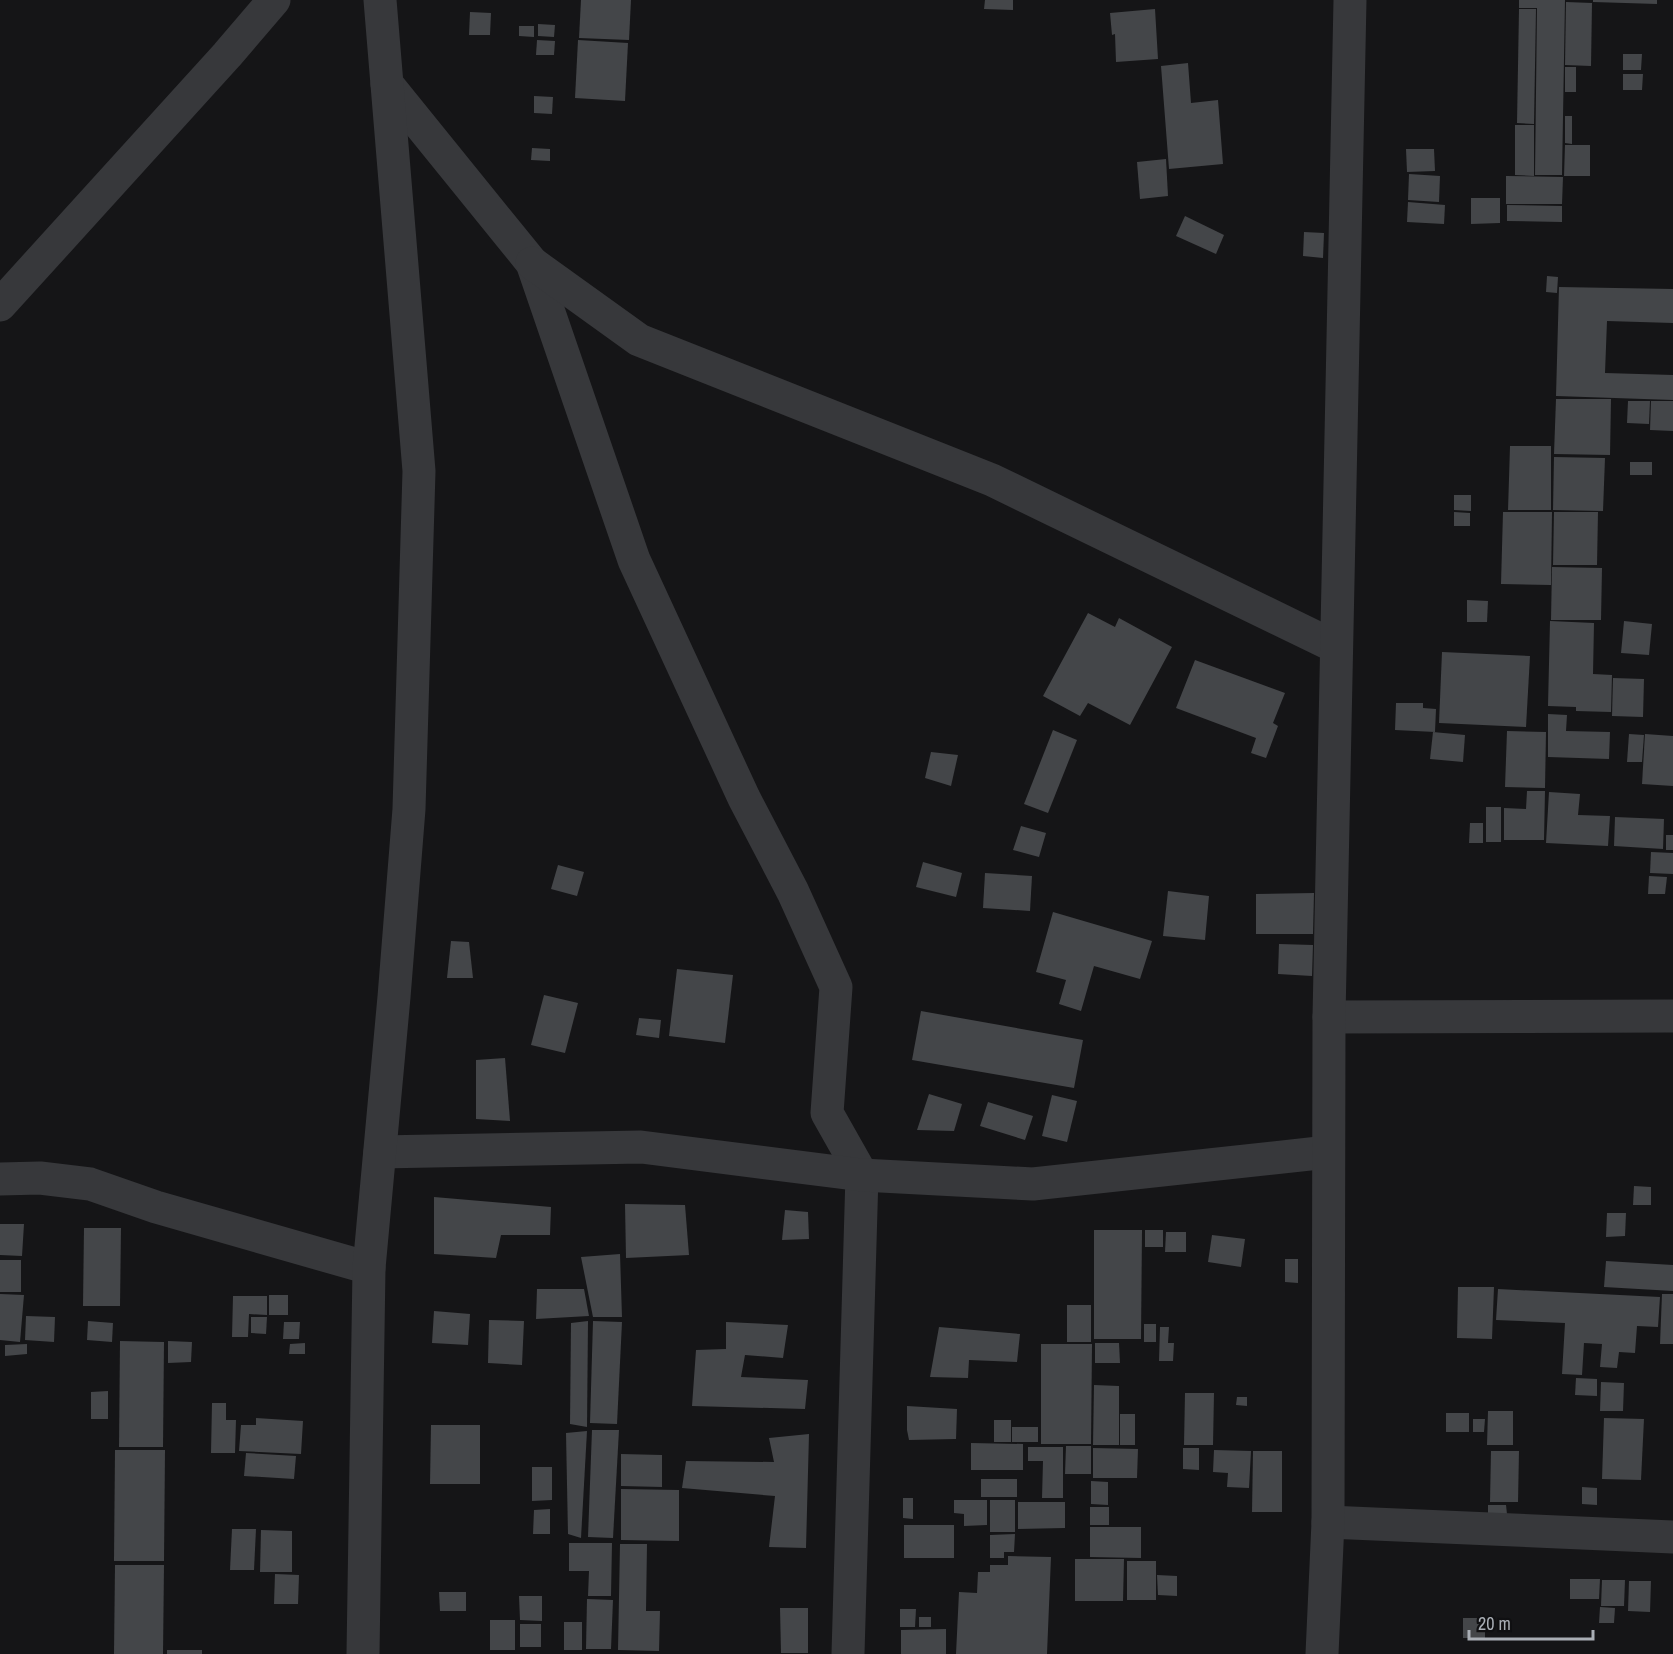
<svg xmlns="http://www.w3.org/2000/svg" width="1673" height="1654" font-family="'Archivo Narrow',sans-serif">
<rect width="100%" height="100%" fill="#151517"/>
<g fill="#444649">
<polygon points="581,0 631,0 629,40 579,38"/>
<polygon points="985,0 1013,0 1013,10 984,9"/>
<polygon points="1519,0 1565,0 1562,175 1535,175 1537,8 1519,8"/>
<polygon points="1593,0 1657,0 1657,4 1593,2"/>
<polygon points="1566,2 1592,3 1591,66 1565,65"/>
<polygon points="1155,9 1158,59 1116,62 1115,34 1112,35 1110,13"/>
<polygon points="1519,9 1536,9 1534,124 1517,123"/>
<polygon points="470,12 491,13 490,35 469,35"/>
<polygon points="538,24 555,25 554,37 538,36"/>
<polygon points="519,26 534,26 534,37 519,36"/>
<polygon points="537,40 555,41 554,55 536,55"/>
<polygon points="578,40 628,43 625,101 575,98"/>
<polygon points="1623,54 1642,54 1641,70 1623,70"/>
<polygon points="1188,63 1191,103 1218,100 1223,164 1169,169 1161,66"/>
<rect x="1565" y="67" width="11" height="25"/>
<polygon points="1623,74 1643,74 1642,90 1623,90"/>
<polygon points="534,96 553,97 552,114 534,113"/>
<polygon points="1565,116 1572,116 1572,144 1565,143"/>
<polygon points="1515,125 1534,125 1534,176 1515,175"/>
<polygon points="1565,145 1590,145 1590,176 1564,176"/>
<polygon points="532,148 550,149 550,161 531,160"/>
<polygon points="1406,149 1434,149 1435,171 1407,172"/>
<polygon points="1166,159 1168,196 1140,199 1137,162"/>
<polygon points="1409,174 1440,176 1439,202 1408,200"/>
<polygon points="1506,176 1563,177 1562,204 1506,204"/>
<polygon points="1471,198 1500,198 1500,223 1471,224"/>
<polygon points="1408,202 1445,205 1444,224 1407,222"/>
<polygon points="1507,205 1562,206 1562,222 1507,221"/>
<polygon points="1185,216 1224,235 1216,254 1176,236"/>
<polygon points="1304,232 1324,233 1323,258 1303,256"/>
<polygon points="1547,276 1558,277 1557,293 1546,292"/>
<polygon points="1559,287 1673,289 1673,323 1607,321 1605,373 1673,375 1673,400 1556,396"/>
<polygon points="1556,399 1611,399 1610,455 1554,454"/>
<polygon points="1628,401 1650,401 1649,424 1627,423"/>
<polygon points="1651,401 1673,401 1673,431 1650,430"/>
<polygon points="1510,446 1551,446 1551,510 1508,510"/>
<polygon points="1554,457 1605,458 1603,511 1553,510"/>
<rect x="1630" y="462" width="22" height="13"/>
<polygon points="1454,495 1471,495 1471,511 1454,510"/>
<polygon points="1454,512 1470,513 1470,526 1454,526"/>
<polygon points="1503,512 1552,512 1551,585 1501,584"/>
<polygon points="1554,512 1598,512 1597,565 1553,565"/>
<polygon points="1552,567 1602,568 1601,620 1551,620"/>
<polygon points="1467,600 1488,601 1487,622 1467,622"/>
<polygon points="1088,613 1115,627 1119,618 1172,647 1130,725 1088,703 1080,716 1043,696"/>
<polygon points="1550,621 1594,623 1593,674 1612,675 1611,712 1576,711 1576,707 1548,706"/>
<polygon points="1624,621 1652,624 1649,655 1621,653"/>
<polygon points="1442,652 1530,656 1526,727 1439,723"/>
<polygon points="1195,660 1285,693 1273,723 1278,726 1266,758 1251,753 1256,738 1176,708"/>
<polygon points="1613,678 1644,679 1643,717 1612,716"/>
<polygon points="1396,703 1423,703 1423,708 1436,709 1435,732 1395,730"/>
<polygon points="1548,714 1567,715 1566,731 1610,732 1609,759 1548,757"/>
<polygon points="1053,730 1077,740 1048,813 1024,804"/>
<polygon points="1507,731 1546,732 1545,788 1505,787"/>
<polygon points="1433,732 1465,735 1463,762 1430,759"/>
<polygon points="1629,734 1644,735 1642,762 1627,762"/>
<polygon points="1645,734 1673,736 1673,786 1642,784"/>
<polygon points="931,752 958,755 951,786 925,778"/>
<polygon points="1527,791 1545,791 1544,840 1504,840 1504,808 1526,809"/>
<polygon points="1549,792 1580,794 1578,815 1610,816 1608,846 1546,843"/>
<rect x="1486" y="807" width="15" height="35"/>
<polygon points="1615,817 1664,819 1663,849 1614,846"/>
<polygon points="1470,823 1483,823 1483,843 1469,843"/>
<polygon points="1021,826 1046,833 1039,857 1013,850"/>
<rect x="1666" y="835" width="7" height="15"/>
<polygon points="1651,852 1673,853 1673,874 1650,873"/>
<polygon points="923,862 962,873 956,897 916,887"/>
<polygon points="558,865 584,872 577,896 551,889"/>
<polygon points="985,873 1032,876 1030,911 983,908"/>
<polygon points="1649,876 1667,877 1665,894 1648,894"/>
<polygon points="1168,891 1209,896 1205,940 1163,936"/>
<polygon points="1314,893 1313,934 1256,934 1256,894"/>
<polygon points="1053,912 1152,941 1140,979 1094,966 1081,1011 1059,1004 1066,980 1036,972"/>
<polygon points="451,941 469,942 473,978 447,978"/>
<polygon points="1279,944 1313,945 1312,976 1278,974"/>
<polygon points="677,969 733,975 725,1043 669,1036"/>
<polygon points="544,995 578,1003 565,1053 531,1045"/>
<polygon points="921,1011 1083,1040 1074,1088 912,1060"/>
<polygon points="639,1018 661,1020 659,1038 636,1035"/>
<polygon points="505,1058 510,1121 476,1119 476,1060"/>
<polygon points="929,1094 962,1104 954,1131 917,1130"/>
<polygon points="1052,1095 1077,1101 1067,1142 1042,1136"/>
<polygon points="988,1102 1033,1116 1025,1140 980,1126"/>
<polygon points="1634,1186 1651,1187 1651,1205 1633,1205"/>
<polygon points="434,1197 551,1207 550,1235 501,1235 496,1258 434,1254"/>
<polygon points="625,1204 685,1205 689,1255 626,1258"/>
<polygon points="785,1210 808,1212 809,1239 782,1240"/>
<polygon points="1607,1213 1626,1213 1625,1236 1606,1237"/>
<polygon points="0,1224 24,1224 22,1256 0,1255"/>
<polygon points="84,1228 121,1228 120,1306 83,1306"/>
<polygon points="1094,1230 1142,1230 1141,1339 1094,1339"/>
<rect x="1145" y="1230" width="18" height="17"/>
<polygon points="1166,1232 1186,1232 1186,1252 1165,1252"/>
<polygon points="1212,1235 1245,1239 1241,1267 1208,1262"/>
<polygon points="620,1254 622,1317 593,1317 581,1257"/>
<polygon points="1285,1259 1298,1259 1298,1283 1285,1282"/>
<rect x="0" y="1260" width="21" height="32"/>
<polygon points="1606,1261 1673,1265 1673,1291 1604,1287"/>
<polygon points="1458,1287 1494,1287 1492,1339 1457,1338"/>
<polygon points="537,1289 584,1289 589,1316 536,1319"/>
<polygon points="1498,1289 1660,1297 1658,1327 1637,1326 1635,1353 1619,1352 1617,1368 1600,1367 1602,1344 1584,1343 1582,1375 1562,1374 1565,1323 1496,1320"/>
<polygon points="0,1294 24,1295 20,1342 0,1340"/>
<polygon points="1662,1294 1673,1294 1673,1344 1660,1344"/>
<rect x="269" y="1295" width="19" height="20"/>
<polygon points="233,1296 267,1296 267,1315 249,1314 248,1337 232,1337"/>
<rect x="1067" y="1305" width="24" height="37"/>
<polygon points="434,1311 470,1314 468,1345 432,1343"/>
<polygon points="26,1316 55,1317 54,1342 25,1340"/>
<polygon points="251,1317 267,1317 266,1334 251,1333"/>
<polygon points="489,1320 524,1321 522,1365 488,1363"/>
<polygon points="88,1321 113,1323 112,1342 87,1340"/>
<polygon points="588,1321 587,1427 570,1424 571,1323"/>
<polygon points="593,1321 622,1322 617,1424 590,1423"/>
<polygon points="284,1322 300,1322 299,1339 283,1339"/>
<polygon points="726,1322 788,1325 783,1358 745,1355 741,1377 808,1380 805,1409 692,1406 696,1350 726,1349"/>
<rect x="1144" y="1324" width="12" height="18"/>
<polygon points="939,1327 1020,1334 1017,1362 969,1360 968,1378 930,1377"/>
<polygon points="1160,1327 1169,1327 1168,1343 1174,1343 1173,1361 1159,1361"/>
<polygon points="120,1341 164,1342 163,1447 119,1447"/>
<polygon points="168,1341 192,1342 191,1362 168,1363"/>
<polygon points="305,1343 305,1354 289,1354 290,1344"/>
<polygon points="1095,1343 1119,1343 1120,1363 1095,1363"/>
<polygon points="27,1344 27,1354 5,1356 5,1345"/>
<polygon points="1041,1344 1092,1344 1091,1444 1041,1444"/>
<polygon points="1576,1378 1597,1379 1597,1396 1575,1395"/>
<polygon points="1601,1382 1624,1383 1623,1411 1600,1411"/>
<polygon points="1094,1385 1119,1386 1119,1445 1093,1445"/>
<polygon points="108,1391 108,1419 91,1419 91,1392"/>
<polygon points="1185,1393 1214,1393 1213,1445 1184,1445"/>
<polygon points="1237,1397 1247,1397 1247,1406 1236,1405"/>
<polygon points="212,1403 226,1403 226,1420 236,1420 235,1453 211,1453"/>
<polygon points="907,1406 957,1409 956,1439 909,1440 907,1430"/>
<polygon points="1488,1411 1513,1411 1513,1445 1487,1445"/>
<rect x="1446" y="1413" width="23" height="19"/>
<rect x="1120" y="1414" width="15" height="31"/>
<polygon points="256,1418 303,1421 301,1454 239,1451 241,1425 256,1425"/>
<polygon points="1604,1418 1644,1419 1641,1480 1602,1479"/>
<polygon points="1473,1419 1485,1419 1484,1432 1473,1432"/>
<rect x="994" y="1420" width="17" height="22"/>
<polygon points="431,1425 480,1425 480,1484 430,1484"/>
<rect x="1012" y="1427" width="26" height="15"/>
<polygon points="592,1430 619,1430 613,1538 588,1537"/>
<polygon points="587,1431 581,1538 568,1534 566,1433"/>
<polygon points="809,1434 806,1548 769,1547 775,1496 682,1488 686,1461 774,1462 769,1438"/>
<polygon points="971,1443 1023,1444 1023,1470 971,1470"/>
<polygon points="1066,1446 1091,1446 1091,1474 1065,1474"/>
<polygon points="1028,1447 1063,1447 1063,1498 1042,1498 1043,1461 1028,1461"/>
<polygon points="1093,1448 1138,1449 1137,1478 1093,1478"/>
<polygon points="1183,1448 1199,1448 1199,1470 1183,1469"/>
<polygon points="115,1450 165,1450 164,1561 114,1561"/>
<polygon points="1214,1450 1251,1451 1249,1488 1227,1487 1228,1473 1213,1472"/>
<polygon points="1253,1451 1282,1451 1282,1512 1252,1512"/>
<polygon points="1491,1451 1519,1451 1518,1502 1490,1502"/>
<polygon points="246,1453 296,1456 294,1479 244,1476"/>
<polygon points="621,1454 662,1455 662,1487 621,1486"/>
<polygon points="532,1467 552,1467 552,1500 532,1501"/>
<rect x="981" y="1479" width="36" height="18"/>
<polygon points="1091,1481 1108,1482 1108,1505 1091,1504"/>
<polygon points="1582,1487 1597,1488 1597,1505 1582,1504"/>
<polygon points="621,1489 679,1490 679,1541 621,1540"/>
<polygon points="903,1498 913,1498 913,1519 903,1518"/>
<polygon points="954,1500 987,1500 987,1525 964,1526 964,1514 954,1513"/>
<rect x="990" y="1500" width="25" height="32"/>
<polygon points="1018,1502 1065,1502 1065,1528 1018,1529"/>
<polygon points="1488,1505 1506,1505 1507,1514 1488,1514"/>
<rect x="1090" y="1507" width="19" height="18"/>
<polygon points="550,1509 550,1534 533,1534 534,1510"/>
<rect x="904" y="1525" width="50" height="33"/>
<polygon points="1090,1527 1141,1527 1141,1558 1090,1557"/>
<polygon points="232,1529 256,1529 254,1570 230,1570"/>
<polygon points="261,1530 292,1531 292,1572 260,1572"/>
<polygon points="1015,1534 1014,1552 1004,1552 1004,1558 990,1558 990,1535"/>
<polygon points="569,1543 612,1543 611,1596 588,1596 589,1571 569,1571"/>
<polygon points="620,1544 647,1544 646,1611 660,1611 659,1651 618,1650"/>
<polygon points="1008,1556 1051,1557 1047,1654 956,1654 959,1592 977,1593 978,1572 990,1572 990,1565 1008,1565"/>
<polygon points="1075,1559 1124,1559 1123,1601 1075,1601"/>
<rect x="1127" y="1561" width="29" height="39"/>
<polygon points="115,1565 164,1565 163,1654 114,1654"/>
<polygon points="275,1574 299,1575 298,1604 274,1604"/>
<polygon points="1157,1575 1177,1576 1177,1596 1158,1595"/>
<polygon points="1570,1579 1600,1579 1599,1599 1570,1599"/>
<polygon points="1602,1580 1625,1580 1624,1606 1601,1606"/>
<polygon points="1629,1581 1651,1581 1650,1612 1628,1611"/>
<polygon points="439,1592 466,1592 466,1611 440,1611"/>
<polygon points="519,1596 542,1596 542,1621 520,1620"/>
<polygon points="587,1599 613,1600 611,1649 586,1649"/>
<polygon points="1600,1607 1615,1608 1614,1623 1599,1623"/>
<polygon points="780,1608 808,1608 808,1653 781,1653"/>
<polygon points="900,1609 916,1609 915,1627 900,1627"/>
<rect x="919" y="1617" width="12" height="10"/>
<rect x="1463" y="1618" width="22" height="20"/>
<rect x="490" y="1620" width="25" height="30"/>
<rect x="564" y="1622" width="18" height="28"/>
<rect x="520" y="1624" width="21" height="23"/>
<polygon points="946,1629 946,1654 901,1654 901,1630"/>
<rect x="167" y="1650" width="35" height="4"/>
</g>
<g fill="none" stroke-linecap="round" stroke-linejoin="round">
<g stroke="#37383b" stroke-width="33">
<polyline points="387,84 532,263 634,560 744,798 793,892 836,987 827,1113 862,1175 848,1654"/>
<polyline points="532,263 639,340 992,480 1336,647"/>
<polyline points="0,305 227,55 274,0"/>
<polyline points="1329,1017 1673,1016"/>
<polyline points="380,1152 641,1147 862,1175 1033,1184 1328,1152"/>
<polyline points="0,1179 40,1178 90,1184 156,1207 369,1268"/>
<polyline points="1328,1522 1673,1537"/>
<polyline points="363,1654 369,1268 394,997 409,809 419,471 380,0"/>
<polyline points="1322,1654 1328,1522 1329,1017 1350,0"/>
</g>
</g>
<path d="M1469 1630v9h124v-9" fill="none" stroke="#a9aeb5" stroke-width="3"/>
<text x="1478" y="1630" font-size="18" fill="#a9aeb5" stroke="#101012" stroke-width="4.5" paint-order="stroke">20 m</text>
</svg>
